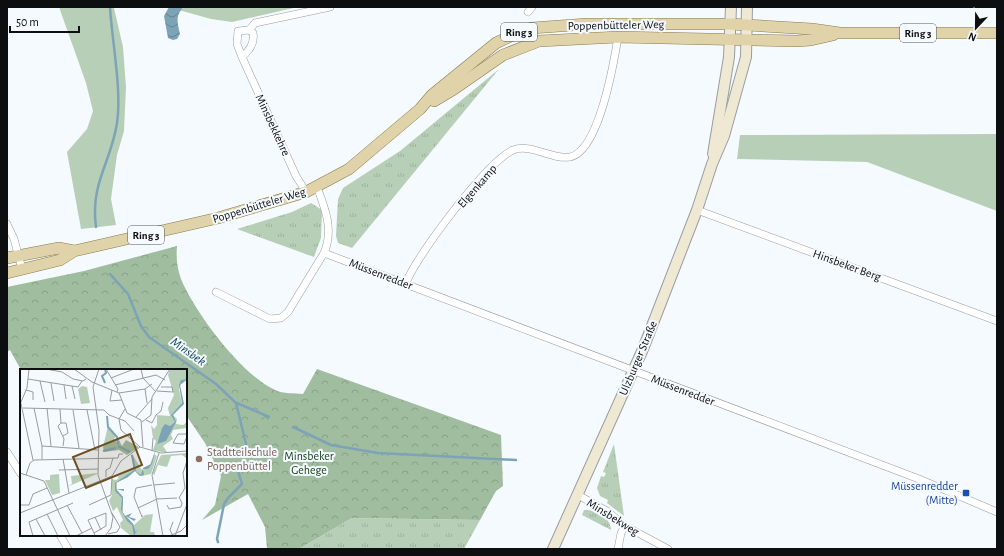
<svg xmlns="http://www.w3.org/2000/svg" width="1004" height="556" font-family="'Alegreya Sans',sans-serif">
<defs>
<pattern id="grass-tufts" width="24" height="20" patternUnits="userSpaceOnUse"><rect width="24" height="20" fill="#b8cfb7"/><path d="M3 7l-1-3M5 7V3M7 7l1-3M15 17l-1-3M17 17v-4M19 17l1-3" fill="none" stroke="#9db19c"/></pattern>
<pattern id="forest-crowns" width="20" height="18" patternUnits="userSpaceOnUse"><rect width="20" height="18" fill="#a1bda0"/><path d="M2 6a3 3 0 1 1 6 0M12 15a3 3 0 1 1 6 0" fill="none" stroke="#89a189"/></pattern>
<pattern id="water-waves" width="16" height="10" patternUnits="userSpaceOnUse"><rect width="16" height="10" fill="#7da3b7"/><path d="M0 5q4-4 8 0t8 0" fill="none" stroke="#658393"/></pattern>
</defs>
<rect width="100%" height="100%" fill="#f5faff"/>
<g fill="url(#grass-tufts)">
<polygon points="499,69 352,248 338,243 336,236 338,199 343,188 400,151"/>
<polygon points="311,203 322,210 321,238 314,257 237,229 292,212"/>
<polygon points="614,444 624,516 607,503 608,500 600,496 597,488 601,476 604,477 606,473 603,472"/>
<path d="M584 510C596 509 611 518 611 530L582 515Z"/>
<polygon points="352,518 480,520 464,549 299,549"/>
</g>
<path fill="url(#forest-crowns)" d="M177 246C176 257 177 268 181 279 195 313 242 375 275 390 283 394 295 393 303 394L317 369 501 435 503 486 496 491 480 520 352 518 299 549H267L265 527 248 494 202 520 215 505 221 476 205 443 188 418 186 420V370H21L10 350 7 352V287L84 271Z"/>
<g fill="#b8cfb7">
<polygon points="59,7 120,7 114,8 123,47 126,87 124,131 117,155 111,199 116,225 81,229 67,152 87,129 93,111 86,83"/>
<polygon points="168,7 298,7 232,22 211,19"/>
<polygon points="997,134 997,211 867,162 737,159 740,135"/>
</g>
<path fill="url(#water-waves)" d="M169 7H182V9C175 16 178 25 180 34L177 39 173 40 168 38 164 16Z"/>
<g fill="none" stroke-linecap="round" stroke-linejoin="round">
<g stroke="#7da3b7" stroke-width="2.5">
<path d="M96 227C90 183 111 163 117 123 122 90 112 42 110 7"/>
<polyline points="110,274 128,294 141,326 149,337 216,384 236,403 247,448"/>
<polyline points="237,403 269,417"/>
<polyline points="293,427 331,445 378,453 516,460"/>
<polyline points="218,542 217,539 224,504 228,498 242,484 238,471"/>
</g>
<defs>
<g id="minor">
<polyline points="528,12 532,7"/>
<polyline points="249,30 255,23 330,7"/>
<path d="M242 57 237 44 238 31 249 30 253 33C255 43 249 51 242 57L296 176 306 192"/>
<path d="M317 187C325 208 334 230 324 253"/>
<polyline points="697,210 997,321"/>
<polyline points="7,224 14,239 22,269"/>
<path d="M406 283C416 256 487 162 513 150 531 143 552 160 570 157 599 151 614 62 618 37"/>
<polyline points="216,292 270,319 281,318 288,312 324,253 919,479 997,512"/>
<polyline points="7,452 21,474"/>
<polyline points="578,495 607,511 625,526 668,549"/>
<polyline points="60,535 68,549"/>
<polyline points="618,549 621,533 625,526"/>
</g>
<g id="secondary">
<polyline points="713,154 729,57 731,7"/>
<polyline points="553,549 643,349 697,210 712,164 724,136 746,57 747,7"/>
</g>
<g id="primary">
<polyline points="434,101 454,89 503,55 539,41 618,37 797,41 811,40 833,35"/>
<polyline points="7,258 59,248 74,251"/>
<polyline points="7,273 60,260 74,251 218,218 306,192 349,169 420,109 432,95 496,43 515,34 532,28 587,24 730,24 812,29 840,33 997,33"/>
</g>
</defs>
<use href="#minor" stroke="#979da2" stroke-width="8"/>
<use href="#secondary" stroke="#979da2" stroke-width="12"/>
<use href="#primary" stroke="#887b4e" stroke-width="12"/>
<use href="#minor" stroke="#fff" stroke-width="7"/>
<use href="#secondary" stroke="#efe9d4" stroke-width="10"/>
<use href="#primary" stroke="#e0d3a9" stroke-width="11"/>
</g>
<circle fill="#8d6e63" stroke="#f5faff" stroke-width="1.5" cx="199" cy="459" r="4"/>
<rect fill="#1a4fb4" stroke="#f5faff" stroke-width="1.5" x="962" y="489" width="8" height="8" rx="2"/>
<g text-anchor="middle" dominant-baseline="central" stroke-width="4" stroke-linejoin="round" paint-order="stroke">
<g fill="#f5faff" stroke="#525557" stroke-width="1">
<rect x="501" y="23" width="36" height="18" rx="3"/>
<rect x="900" y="24" width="36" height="18" rx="3"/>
<rect x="128" y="226" width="36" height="18" rx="3"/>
</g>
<g font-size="11" font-weight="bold" fill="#0c0e0f">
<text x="519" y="32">Ring 3</text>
<text x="918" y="33">Ring 3</text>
<text x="146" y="235">Ring 3</text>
</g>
<g font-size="12" fill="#0c0e0f" stroke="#f5faff">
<text transform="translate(616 25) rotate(-1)">Poppenbütteler Weg</text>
<text transform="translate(273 125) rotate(65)">Minsbekkehre</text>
<text transform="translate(477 186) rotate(-49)">Elgenkamp</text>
<text transform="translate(259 205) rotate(-17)">Poppenbütteler Weg</text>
<text transform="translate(847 265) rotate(20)">Hinsbeker Berg</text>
<text transform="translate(381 274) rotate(21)">Müssenredder</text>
<text transform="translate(638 358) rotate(-67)">Ulzburger Straße</text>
<text transform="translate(683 390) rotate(21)">Müssenredder</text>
<text transform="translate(613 517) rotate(32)">Minsbekweg</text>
</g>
<g font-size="12" fill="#785e54" stroke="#f5faff" text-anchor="start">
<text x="207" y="452">Stadtteilschule<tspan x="207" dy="14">Poppenbüttel</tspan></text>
</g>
<g font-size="12" fill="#174119" stroke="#f5faff">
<text x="309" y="456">Minsbeker<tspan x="309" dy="14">Gehege</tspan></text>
</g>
<g font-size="12" fill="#164399" stroke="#f5faff" text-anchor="end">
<text x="958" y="486">Müssenredder<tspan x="958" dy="14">(Mitte)</tspan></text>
</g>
<g font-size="13" font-style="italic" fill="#033a50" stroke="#f5faff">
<text transform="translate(188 352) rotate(35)">Minsbek</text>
</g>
</g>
<g transform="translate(20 369)">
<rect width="167" height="167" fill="#f5faff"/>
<path d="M88 57 96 67 91 75 83 78Z" fill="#b8cfb7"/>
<path d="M94 70 97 74 99 71 102 77 106 71 119 78 107 86 99 81 84 83 83 78Z" fill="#a1bda0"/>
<path d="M150 0H167V11L161 15 159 20 162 35 152 45 157 50 156 55 163 56 167 53V59L153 61 151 66 153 70 143 77 147 83H142L133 81 136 72 133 69 131 56 134 60 137 56V46L150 47 148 39 154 26 148 6ZM62 17 67 18 70 34 61 35 58 20ZM167 84 166 89 162 86 151 87 147 98 138 96 134 107 133 103 141 86ZM112 85 122 101 129 98 134 85 137 87 131 105 121 107 115 102 110 104 108 108 97 113V122L103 128V144L114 156 125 146 133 145 130 163H134L135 167H111L101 159 100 154 103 151 97 138 93 142 89 132 92 126V110L96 111 99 109 97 108 115 98 111 86ZM77 104V105L47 118 52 115 51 107ZM39 105 40 124 32 126 25 111H30V106Z" fill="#b8cfb7"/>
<path d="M167 10 160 16 164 35 153 46 156 53 146 72 137 75 132 95 128 100H123L124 106 120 107 115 102 108 108 96 114V120H104V122L96 120 103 128V134L102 142 105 147 112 144 109 148 116 150 114 152 106 147 113 155 116 164 118 159 114 167 112 156 107 152 101 141 102 129 95 122V114L114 101 121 106 123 99 131 95 142 59 145 55 150 57 155 53 151 46 162 34 159 16 161 11Z" fill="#7da3b7"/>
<path fill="none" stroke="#7da3b7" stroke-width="2" d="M85 0 86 4 82 7 85 14M87 47 88 58 97 68 98 75M98 77 110 83M83 82 96 79M112 86 115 102"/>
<path fill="none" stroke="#989c9f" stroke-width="1" d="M26 0 42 3 53 10 63 12 66 10M54 0 72 13 99 24 107 44 121 51 123 78M79 0 73 18 79 61 78 106 93 148 91 159 85 167M86 0 98 20 97 23M121 0 123 9 136 23M91 9 114 0M8 10 58 18 62 12M20 12 25 33M31 14 34 32M44 16 46 30M95 16 136 6 145 11M52 17 55 30M125 20 127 34M6 21 13 23V31M92 21 90 32 102 31M137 22 153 23 152 18H141M99 24 125 20 132 15M0 30 13 91M1 33 7 19 9 0M3 39 84 41 89 46 105 52 114 62M14 39 22 77V90M27 39 31 77M40 40 41 54 38 57 44 70 43 77M105 40 99 50 101 61 120 78M53 41 59 79M67 41 75 81M136 46 141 42 143 33M116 48 132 30M126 51 132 54 136 46M122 53 131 46 132 28 150 0M41 54H46L48 64 43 67M167 65H158L153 74 164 75 167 67M22 77 78 81M132 82 133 69M139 84 132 106 143 167M43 90 49 124M39 101 78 100M0 104 24 112 50 167M6 106 10 94 14 91 98 89 99 85H103M86 108V101L90 99 93 89M134 116 155 114M159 129 165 119 163 104 167 92M0 136H9L13 125 27 119M47 136 62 164M69 136 91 126 92 108M147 136 149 140 161 138 162 134 159 128M118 139 137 130 157 129M0 144 92 107 101 92 120 78 141 84 167 82M27 145 38 167M122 146V148L114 128 116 119 132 116M75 148 81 161M16 150 25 167M74 164 86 157V144L68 151 74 164 75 167M88 165 97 163 100 158 92 144M152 165 150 161 153 153M13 167 9 153 53 134M56 167 72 159M149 167 161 162 167 156M155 167 167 135"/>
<path fill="#6c5023" fill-opacity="0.15" stroke="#6c5023" stroke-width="2" d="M110 65 122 96 66 119 53 88Z"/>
<rect width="167" height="167" fill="none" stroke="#0c0e0f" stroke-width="2"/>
</g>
<rect width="1004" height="556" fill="none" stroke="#0c0e0f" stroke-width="16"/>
<g transform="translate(976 28) rotate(202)" stroke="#f5faff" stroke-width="3" paint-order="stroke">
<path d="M0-3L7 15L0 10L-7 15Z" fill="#0c0e0f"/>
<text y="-6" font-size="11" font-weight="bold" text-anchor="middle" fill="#0c0e0f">N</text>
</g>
<path d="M10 26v6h69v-6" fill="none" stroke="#0c0e0f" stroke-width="2"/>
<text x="16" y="26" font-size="12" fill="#0c0e0f" stroke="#f5faff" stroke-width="3" paint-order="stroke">50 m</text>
</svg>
